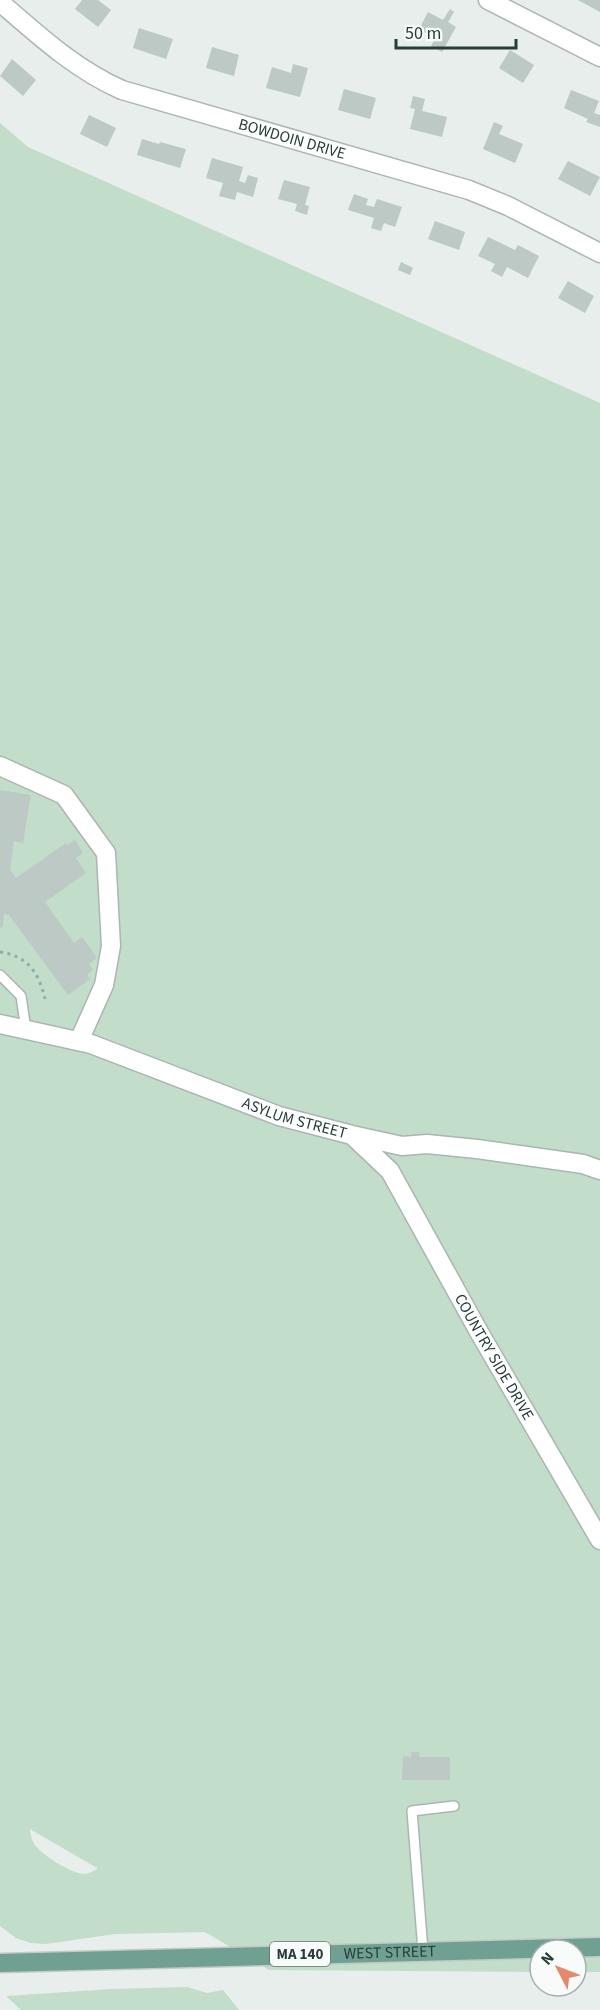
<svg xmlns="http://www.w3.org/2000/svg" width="600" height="2010" font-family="'Source Sans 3',sans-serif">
<rect width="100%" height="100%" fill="#e7eeeb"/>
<g fill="#c2ddc9" fill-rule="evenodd">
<path d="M0 123 28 147 600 403V1972H576V1950H540V1972L269 1970 205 1932 115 1934 46 1944 31 1943 16 1938 0 1926ZM30 1829 97 1868V1869C93 1871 89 1874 84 1874 72 1874 38 1853 33 1842 31 1838 30 1832 30 1829Z"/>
<polygon points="187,1987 207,1993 223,1990 239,2010 21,2010 6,1996 112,1989"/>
</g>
<g fill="#bcc9c4">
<polygon points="82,0 98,0 111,10 98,27 75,9"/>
<polygon points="578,0 600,0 600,12"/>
<polygon points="450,9 454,12 448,22 456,27 442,52 431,46 435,39 419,29 428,12 443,20"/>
<polygon points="139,28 173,39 166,59 133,48"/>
<polygon points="212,47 239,55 234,76 206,68"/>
<polygon points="510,50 534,65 523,83 499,68"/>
<polygon points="12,59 36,80 23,96 0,76"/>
<polygon points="293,64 308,68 300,97 266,88 272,67 291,73"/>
<polygon points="344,89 376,98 370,119 338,110"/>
<polygon points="571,90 599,101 594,113 600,115 600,127 586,122 588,119 564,108"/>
<polygon points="413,96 425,99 422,111 447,117 442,137 410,129 415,109 410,108"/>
<polygon points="89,115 116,128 107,147 80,134"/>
<polygon points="494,122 503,126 499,134 523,144 515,163 483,149"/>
<polygon points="142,139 159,144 160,142 186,149 180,168 137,155"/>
<polygon points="212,158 243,167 239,181 245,183 248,175 258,178 253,197 237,192 235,200 219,196 223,183 206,178"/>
<polygon points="568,161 600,177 590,196 558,179"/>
<polygon points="284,180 310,187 305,205 309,206 307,215 295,211 297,204 278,199"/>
<polygon points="354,194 368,199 366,205 374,207 377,199 402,207 395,227 384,223 381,231 371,228 374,218 348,210"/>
<polygon points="435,221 465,232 459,250 428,239"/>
<polygon points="488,237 515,250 518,245 539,256 528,278 507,267 502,277 491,271 495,264 478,256"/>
<polygon points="401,262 413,268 410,275 398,270"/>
<polygon points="568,281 594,296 585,313 558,298"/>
<polygon points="0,790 31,795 23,843 14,841 10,870 16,878 66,843 67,845 75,840 83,853 76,858 86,873 45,902 74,943 82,937 97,958 89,964 93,970 87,974 90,979 68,995 9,915 4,914 3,926 0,928"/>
<polygon points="411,1752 419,1752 419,1757 450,1757 450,1780 402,1780 403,1756 411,1757"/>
</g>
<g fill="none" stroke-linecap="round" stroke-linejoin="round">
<defs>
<g id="service">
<polyline points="0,975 21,996 26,1030"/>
<polyline points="423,1951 412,1811 454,1806"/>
</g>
<g id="minor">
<polyline points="488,0 600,57"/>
<path id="s1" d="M0 2C38 35 76 70 122 90L469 190 508 206 600 253"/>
<polyline points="0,766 64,795 106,853 111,946 104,985 79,1041"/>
<path id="s2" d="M0 1024 91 1044 279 1116 352 1135 402 1146 427 1144 477 1149 583 1164 600 1170"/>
<path id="s3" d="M353 1136 390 1171 479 1332 600 1540"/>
</g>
<g id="primary">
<path id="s4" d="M0 1963 600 1947"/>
</g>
</defs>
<use href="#service" stroke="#aab6b2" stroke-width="12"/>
<use href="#minor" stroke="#aab6b2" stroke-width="21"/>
<use href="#primary" stroke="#c3c9c7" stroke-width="21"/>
<path stroke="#8aafa3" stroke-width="3" stroke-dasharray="3 4.5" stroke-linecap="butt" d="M0 952C28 956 39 973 45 999"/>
<use href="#service" stroke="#fff" stroke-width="9"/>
<use href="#minor" stroke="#fff" stroke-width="18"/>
<use href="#primary" stroke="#6fa092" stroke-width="18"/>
</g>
<g text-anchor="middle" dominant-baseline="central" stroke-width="5" stroke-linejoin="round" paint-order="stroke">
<rect fill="#f7fbf9" stroke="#657772" stroke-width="1.5" x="270" y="1942" width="60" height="24" rx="4.5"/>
<g font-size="15" font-weight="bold" fill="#273f38">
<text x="300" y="1954">MA 140</text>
</g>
<g font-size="16" fill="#273f38" stroke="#f7fbf9">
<text stroke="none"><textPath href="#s1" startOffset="328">BOWDOIN DRIVE</textPath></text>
<text stroke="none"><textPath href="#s2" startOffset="310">ASYLUM STREET</textPath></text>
<text stroke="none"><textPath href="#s3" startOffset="264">COUNTRY SIDE DRIVE</textPath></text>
<text stroke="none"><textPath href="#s4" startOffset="390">WEST STREET</textPath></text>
</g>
</g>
<g transform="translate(558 1968) rotate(312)"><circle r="28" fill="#f7fbf9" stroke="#a4b0ac" stroke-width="1.5"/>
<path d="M0-4.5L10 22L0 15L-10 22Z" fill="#e7886c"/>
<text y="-9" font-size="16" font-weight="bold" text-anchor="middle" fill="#273f38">N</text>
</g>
<path d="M396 39v9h120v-9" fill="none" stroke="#273f38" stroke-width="3"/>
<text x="405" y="39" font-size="18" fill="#273f38" stroke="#f7fbf9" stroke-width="4.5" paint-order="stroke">50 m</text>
</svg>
